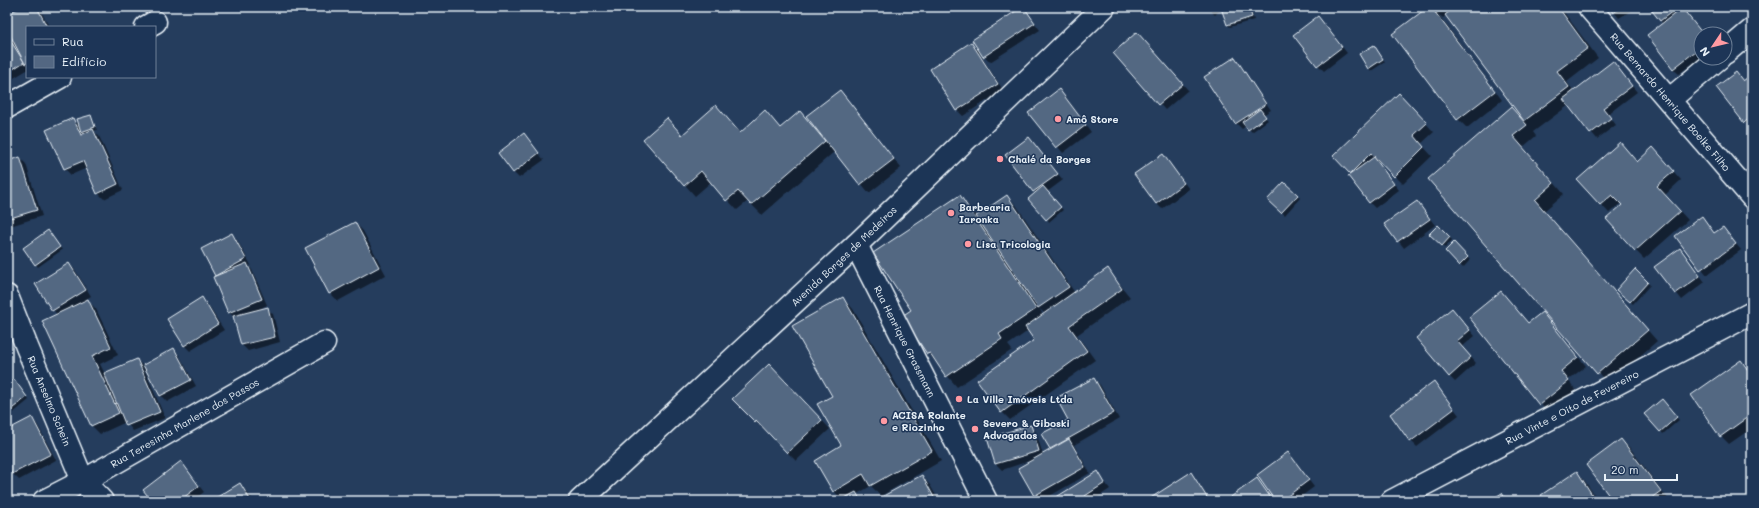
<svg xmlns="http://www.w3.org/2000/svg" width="1759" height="508" font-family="Mali,sans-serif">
<rect width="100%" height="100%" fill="#253d5d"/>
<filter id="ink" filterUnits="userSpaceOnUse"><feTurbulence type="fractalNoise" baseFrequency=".025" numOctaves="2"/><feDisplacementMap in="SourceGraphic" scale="8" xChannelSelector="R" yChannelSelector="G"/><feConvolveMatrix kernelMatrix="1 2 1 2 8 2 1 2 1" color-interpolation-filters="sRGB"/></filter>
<g filter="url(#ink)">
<g fill="#0007" fill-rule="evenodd">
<polygon points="23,7 39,7 49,27 27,27 27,70 7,82 7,33 12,41 13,40 7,27 7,16"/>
<polygon points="1023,7 1040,30 990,62 981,52 979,53 1003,90 963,116 957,110 931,70 971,44 980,52"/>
<polygon points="1207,7 1223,7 1215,15"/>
<polygon points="1227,7 1250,7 1254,20 1230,27 1228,25"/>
<polygon points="1429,7 1437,14 1433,7 1560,7 1598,58 1567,82 1574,92 1613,63 1637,92 1608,114 1616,125 1597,139 1569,105 1533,132 1536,136 1523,147 1564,194 1544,211 1657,341 1608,384 1430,179 1511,108 1522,117 1447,15 1443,18 1438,14 1502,100 1467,128 1458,119 1394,34"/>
<polygon points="1610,7 1637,7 1619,18"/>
<polygon points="1650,7 1691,7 1685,12 1703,34 1701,34 1701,57 1679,74 1673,69 1663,24"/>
<polygon points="1323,23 1347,53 1324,71 1318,65"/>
<polygon points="1143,39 1188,90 1165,110 1114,53"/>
<polygon points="1374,46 1385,62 1371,71 1369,68"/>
<polygon points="1234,58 1271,110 1263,115 1268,120 1252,132 1246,126 1242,129 1236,123"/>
<polygon points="1736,73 1744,82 1752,75 1752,129 1745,122"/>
<polygon points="840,91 901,168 869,193 835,151 762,215 748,201 737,210 711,182 695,196 644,139 682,136 716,107 741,133 765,112 781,129 810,123 819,133"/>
<polygon points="1065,96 1091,132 1063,153 1030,113"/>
<polygon points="1407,103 1434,132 1421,144 1432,156 1403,184 1380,161 1378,163 1399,190 1375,208 1369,202 1352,174 1334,156"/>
<polygon points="91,116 97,130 94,131 99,136 123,190 104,199 98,193 87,168 71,175 65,169 48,130 73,119 80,126"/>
<polygon points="524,135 544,160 519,178 513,172"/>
<polygon points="1029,138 1063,180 1047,192 1063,210 1049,222 1036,193 1006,156"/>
<polygon points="1628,152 1638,163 1661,157 1681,180 1665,195 1688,220 1644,259 1635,250 1623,206 1621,203 1609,213 1578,180"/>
<polygon points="1163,155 1189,189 1162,209 1156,203"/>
<polygon points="20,158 26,164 42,216 7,227 7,162"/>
<polygon points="1284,183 1300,198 1285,215 1269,200"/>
<path d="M960 196 977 216 1007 196 1016 205 1075 293 1108 270 1130 297 1077 335 1095 360 1010 420 1002 412 1035 341 1028 331 1008 345 1012 350 957 387 928 353 913 310ZM1040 309 1045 314 1043 316Z"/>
<polygon points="1417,202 1435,225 1404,248 1386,225"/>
<polygon points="1702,217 1715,234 1723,228 1741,250 1707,275 1676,236"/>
<polygon points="355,223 363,231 386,275 338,301 330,293"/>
<polygon points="1438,226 1452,240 1445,248 1431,234"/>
<polygon points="50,234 62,250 38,267 36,264"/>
<polygon points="232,235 237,240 251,265 249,266 252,270 267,305 256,311 267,308 273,314 280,342 248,351 242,345 235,318 229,312 216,275"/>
<polygon points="1454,244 1470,260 1463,268 1447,251"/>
<polygon points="1680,249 1705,282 1682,300 1656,267"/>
<polygon points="69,264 75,270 91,296 86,299 96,309 118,355 100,364 105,374 137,360 143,366 165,418 133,431 126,422 100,434 92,426 57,315 37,285"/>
<polygon points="1635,271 1650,285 1633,304 1618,290"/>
<polygon points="1501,292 1529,324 1542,313 1586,366 1568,380 1576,390 1548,413 1470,317"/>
<polygon points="201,298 207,304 224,330 190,351 184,345"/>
<polygon points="843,298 853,309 941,461 881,496 871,486 857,494 864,501 843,501 834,491 842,446 834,396"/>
<polygon points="1457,315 1475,336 1462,347 1476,363 1455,382 1449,376"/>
<polygon points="174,349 179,355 196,386 167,402 161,396 144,365"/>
<polygon points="1741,362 1752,373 1752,428 1729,444 1721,436"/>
<polygon points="778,373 830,429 796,461 734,399"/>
<polygon points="7,376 11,383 17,383 29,400 12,414 7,408"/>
<polygon points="1094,379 1100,385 1119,419 1074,445 1090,473 1041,501 1035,495 1029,461 1002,470 996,464 988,439 1030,426 1036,432 1043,455 1051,450 1043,435 1069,420"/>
<polygon points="1434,383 1459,415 1417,447 1411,441"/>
<polygon points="1664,403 1679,420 1663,434 1661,431"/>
<polygon points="31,418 37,424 56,460 19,480 13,474 7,463 7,431"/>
<polygon points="1621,440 1630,448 1668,499 1666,501 1615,501"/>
<polygon points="1288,453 1314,487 1295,501 1277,501"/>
<polygon points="186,469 204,492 192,501 153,501"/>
<polygon points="1097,472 1110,489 1092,501 1052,501"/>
<polygon points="1577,472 1585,481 1598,501 1546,501"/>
<polygon points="1191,473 1210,501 1148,501"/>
<polygon points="922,476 930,485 939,501 876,501"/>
<polygon points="1257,479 1274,501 1231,501"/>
<polygon points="240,484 254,501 213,501"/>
<polygon points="388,498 391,501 383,501"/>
</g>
<g fill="#536782" stroke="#e8f1f8">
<polygon points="21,7 37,7 47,27 27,27 27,63 25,64 7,29 7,14"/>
<polygon points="1022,7 1024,7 1035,23 983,57 972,40"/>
<polygon points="1224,7 1249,7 1252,17 1227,25 1221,8"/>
<polygon points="1428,7 1431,7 1495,91 1457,120 1392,34"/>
<polygon points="1432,7 1445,7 1436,13"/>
<polygon points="1455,7 1558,7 1588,48 1557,71 1569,87 1524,121 1445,15"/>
<polygon points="1609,7 1622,7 1613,13"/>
<polygon points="1649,7 1678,7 1660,21"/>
<polygon points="1682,8 1703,34 1701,34 1701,47 1673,69 1647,35"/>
<polygon points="1318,16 1342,47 1317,66 1293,35"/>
<polygon points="1137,32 1183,84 1158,105 1113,53"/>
<polygon points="7,35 24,62 7,73"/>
<polygon points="971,42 998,84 956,111 930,69"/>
<polygon points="1374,45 1383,59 1368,69 1359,54"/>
<polygon points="1235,57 1266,104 1235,124 1204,77"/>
<polygon points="1613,61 1632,86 1603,108 1611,118 1590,134 1563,99"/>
<polygon points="1736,72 1743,81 1752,74 1752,116 1744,123 1716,87"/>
<polygon points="1059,89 1086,125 1056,148 1028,113"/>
<polygon points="840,90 894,159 860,185 806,116"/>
<polygon points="1399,93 1427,123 1414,135 1424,147 1394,177 1371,153 1350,174 1333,156"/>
<polygon points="716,105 740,133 765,110 780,128 800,111 825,141 751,205 738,191 726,201 701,171 684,186 643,139 667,118 682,135"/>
<polygon points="1511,107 1527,125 1513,136 1554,183 1535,200 1648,330 1597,374 1428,179"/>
<polygon points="1260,109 1266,117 1248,130 1242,122"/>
<polygon points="91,115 95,127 81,132 77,119"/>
<polygon points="73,118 81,135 93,129 118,184 97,194 83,161 64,169 46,130"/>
<polygon points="524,133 539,153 513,173 498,153"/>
<polygon points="1029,137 1058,174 1033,192 1005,155"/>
<polygon points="1620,142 1637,162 1653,147 1674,171 1657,186 1680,211 1635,251 1606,219 1622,205 1612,195 1600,205 1577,180"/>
<polygon points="1163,154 1184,183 1156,204 1134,174"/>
<polygon points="20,157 37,210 7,219 7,161"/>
<polygon points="1374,157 1394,184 1369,203 1348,176"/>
<polygon points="1284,182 1298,195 1281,213 1267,200"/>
<polygon points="1043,186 1061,207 1046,220 1028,199"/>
<polygon points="960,195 1036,309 999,334 1002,339 946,377 930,353 927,354 902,316 911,310 873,253"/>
<polygon points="1007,195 1069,287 1038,308 976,216"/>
<polygon points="1417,201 1430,219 1397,242 1384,224"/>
<polygon points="1702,216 1714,233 1723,227 1736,244 1700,270 1675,236"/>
<polygon points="355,222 379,267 329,294 305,248"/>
<polygon points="1438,225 1450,237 1442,246 1429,234"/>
<polygon points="48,230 60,247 35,265 23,248"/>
<polygon points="232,233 246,259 215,276 201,249"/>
<polygon points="1454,242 1468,257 1459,266 1445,251"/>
<polygon points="1680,248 1700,276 1675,294 1654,267"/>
<polygon points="69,263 86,290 52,311 35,284"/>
<polygon points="247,263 262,299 228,313 213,277"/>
<polygon points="1108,268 1122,289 1069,326 1087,351 1001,413 977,380 1034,340 1025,327"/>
<polygon points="1635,269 1648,282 1630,302 1616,290"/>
<polygon points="1501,291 1528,323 1542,312 1578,357 1561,371 1569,381 1539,405 1469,317"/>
<polygon points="202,297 218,324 184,346 167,319"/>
<polygon points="843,297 932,451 870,486 863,474 833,492 815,461 841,445 817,404 832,396 792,326"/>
<polygon points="88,299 111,347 92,356 119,413 91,426 42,321"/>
<polygon points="268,307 275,337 241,345 233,316"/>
<polygon points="1452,308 1470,330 1457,341 1471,357 1449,377 1416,338"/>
<polygon points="174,348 191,380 160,396 143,365"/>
<polygon points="137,359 160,412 126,426 104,373"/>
<polygon points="1741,360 1752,376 1752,414 1720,437 1691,395"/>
<polygon points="769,364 822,420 787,453 756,420 755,422 732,399"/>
<polygon points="1094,378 1114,413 1050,449 1041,434 1068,420 1056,398"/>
<polygon points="14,379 27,397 8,412 7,384"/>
<polygon points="1434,381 1454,409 1410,442 1390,414"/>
<polygon points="1662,399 1677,417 1660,432 1644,414"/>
<polygon points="32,417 51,454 12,474 7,465 7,430"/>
<polygon points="1031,425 1039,451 995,464 987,438"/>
<polygon points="1069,439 1085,467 1034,496 1018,468"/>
<polygon points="1621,439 1661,491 1647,501 1613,501 1586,465"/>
<polygon points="1288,452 1309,480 1281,501 1275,501 1257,475"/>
<polygon points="181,461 199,486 179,501 152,501 143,490"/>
<polygon points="1098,471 1105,483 1085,496 1089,501 1050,501"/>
<polygon points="1577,471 1596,501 1545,501 1541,495"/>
<polygon points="1191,472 1208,499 1205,501 1146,501"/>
<polygon points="922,475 936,501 874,501"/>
<polygon points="1257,478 1273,501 1230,501 1228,499"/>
<polygon points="240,483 251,501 211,501"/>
<polygon points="856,492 861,501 842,501 841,500"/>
<polygon points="1502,493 1507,501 1489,501"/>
</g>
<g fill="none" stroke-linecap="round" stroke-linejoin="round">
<defs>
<g id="minor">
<path id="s1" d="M1589 7 1752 197"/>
<polyline points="146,27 155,22"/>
<polyline points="1725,53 1752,30"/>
<polyline points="1669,100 1719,58"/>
<polyline points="7,107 60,77"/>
<path id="s2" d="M856 245 986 501"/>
<path id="s3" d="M7 296 27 347 83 481 102 501"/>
<path id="s4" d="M44 501 83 481 324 343"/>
<path id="s5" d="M1392 501 1752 313"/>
</g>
<g id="major">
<path id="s6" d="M580 501 856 245 1104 7"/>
</g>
</defs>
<use href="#minor" stroke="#e8f1f8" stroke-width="25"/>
<use href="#major" stroke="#e8f1f8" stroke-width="25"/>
<use href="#minor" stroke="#1d3557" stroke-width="22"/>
<use href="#major" stroke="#1d3557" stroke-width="22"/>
</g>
</g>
<g fill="#ff9aa2" stroke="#1d3557" stroke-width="1.5">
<circle cx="1058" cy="119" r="4"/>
<circle cx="1000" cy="159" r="4"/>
<circle cx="951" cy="213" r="4"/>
<circle cx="968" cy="244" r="4"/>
<circle cx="959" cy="399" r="4"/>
<circle cx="884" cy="421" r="4"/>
<circle cx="975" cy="429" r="4"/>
</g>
<g text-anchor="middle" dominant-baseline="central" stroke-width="3" stroke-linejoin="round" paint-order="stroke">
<g font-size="10" fill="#e8f1f8" stroke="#1d3557">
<text stroke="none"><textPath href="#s1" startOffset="125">Rua Bernardo Henrique Boelke Filho</textPath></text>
<text stroke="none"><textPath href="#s6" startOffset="360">Avenida Borges de Medeiros</textPath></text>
<text stroke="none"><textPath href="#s2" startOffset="108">Rua Henrique Grassmann</textPath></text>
<text stroke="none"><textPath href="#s3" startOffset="113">Rua Anselmo Schein</textPath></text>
<text stroke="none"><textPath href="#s5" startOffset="203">Rua Vinte e Oito de Fevereiro</textPath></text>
<text stroke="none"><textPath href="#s4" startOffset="161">Rua Teresinha Marlene dos Passos</textPath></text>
</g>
<g font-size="10" font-weight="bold" fill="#e8f1f8" stroke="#1d3557" text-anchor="start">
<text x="1066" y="119">Amô Store</text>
<text x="1008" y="159">Chalé da Borges</text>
<text x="959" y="207">Barbearia<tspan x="959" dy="12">Iaronka</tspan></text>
<text x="976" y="244">Lisa Tricologia</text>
<text x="967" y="399">La Ville Imóveis Ltda</text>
<text x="892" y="415">ACISA Rolante<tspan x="892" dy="12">e Riozinho</tspan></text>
<text x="983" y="423">Severo &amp; Giboski<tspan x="983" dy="12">Advogados</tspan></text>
</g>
</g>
<rect width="1759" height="508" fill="none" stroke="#1d3557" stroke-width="24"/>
<rect x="12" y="12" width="1735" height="484" fill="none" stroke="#e8f1f8" stroke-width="1.5" filter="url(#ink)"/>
<rect x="26" y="26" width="130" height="52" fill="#1d3557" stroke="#6e8097"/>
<rect x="34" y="39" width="20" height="6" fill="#1d3557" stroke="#6e8097"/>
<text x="62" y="46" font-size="12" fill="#e8f1f8">Rua</text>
<rect x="34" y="56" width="20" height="12" fill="#536782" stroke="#6e8097"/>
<text x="62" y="66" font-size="12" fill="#e8f1f8">Edifício</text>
<g transform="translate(1713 46) rotate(235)"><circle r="19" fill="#1d3557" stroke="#6e8097"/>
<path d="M0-3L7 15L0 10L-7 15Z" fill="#ff9aa2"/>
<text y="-6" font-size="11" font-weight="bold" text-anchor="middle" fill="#e8f1f8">N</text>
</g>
<path d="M1605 474v6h72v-6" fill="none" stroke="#e8f1f8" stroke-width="2"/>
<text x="1611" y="474" font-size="12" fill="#e8f1f8" stroke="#1d3557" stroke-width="3" paint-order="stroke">20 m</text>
</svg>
